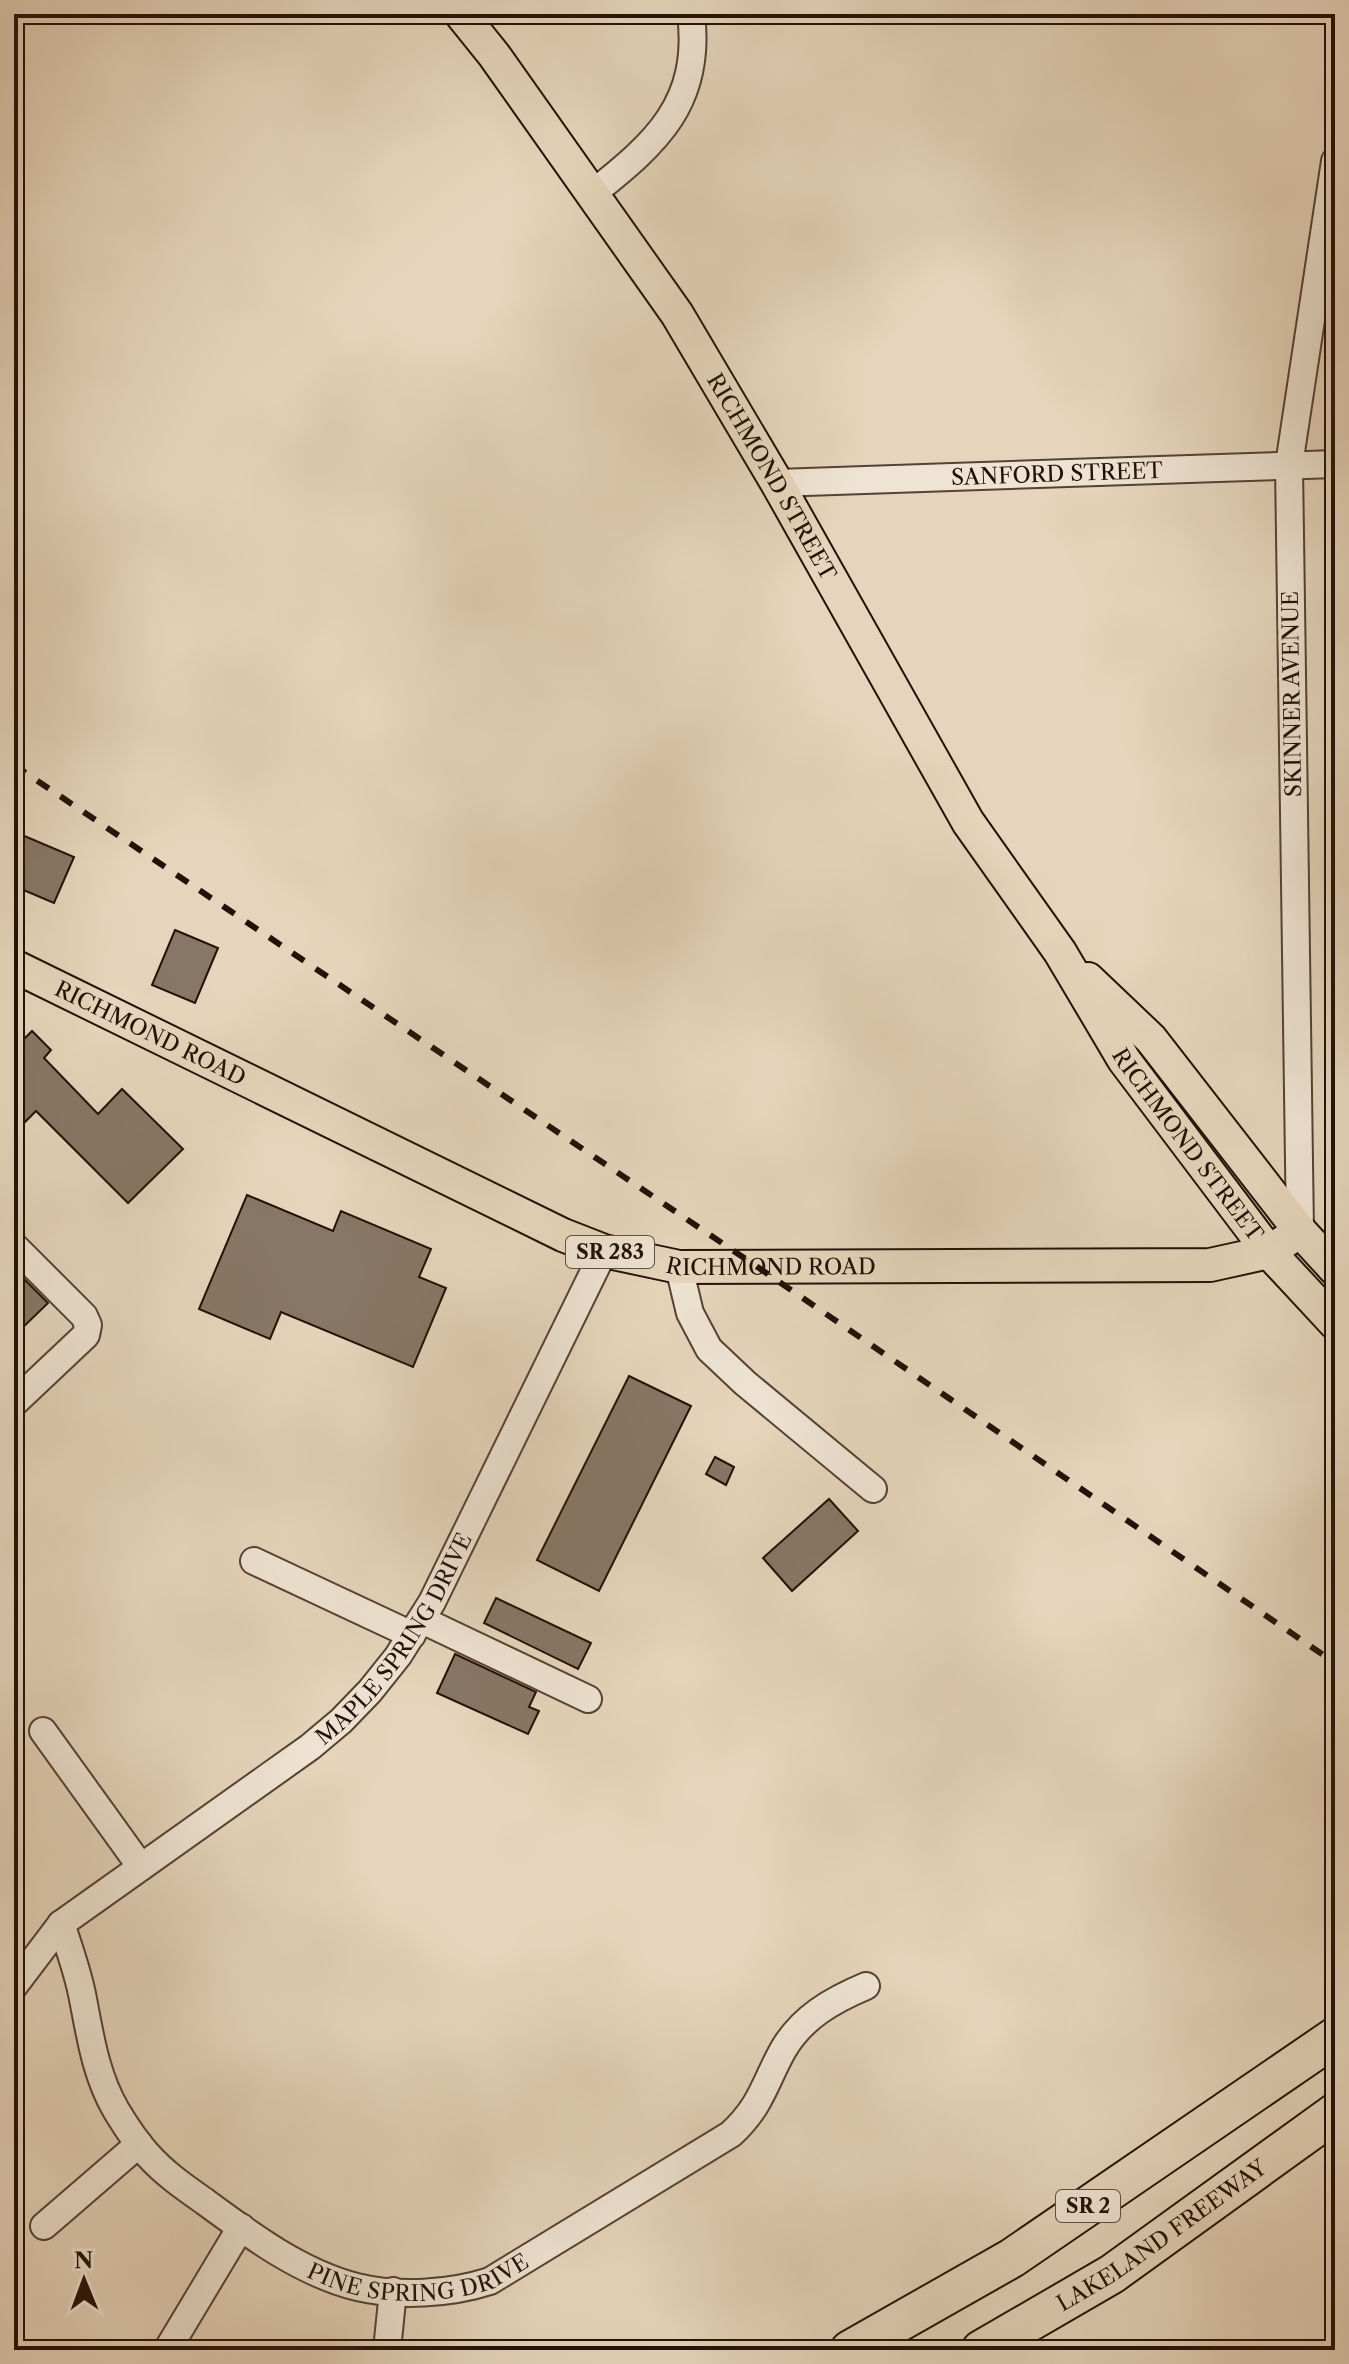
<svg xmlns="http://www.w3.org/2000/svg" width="1349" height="2364" font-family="'Libre Caslon Text',serif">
<rect width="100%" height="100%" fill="#e6d5bc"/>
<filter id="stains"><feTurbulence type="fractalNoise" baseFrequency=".0025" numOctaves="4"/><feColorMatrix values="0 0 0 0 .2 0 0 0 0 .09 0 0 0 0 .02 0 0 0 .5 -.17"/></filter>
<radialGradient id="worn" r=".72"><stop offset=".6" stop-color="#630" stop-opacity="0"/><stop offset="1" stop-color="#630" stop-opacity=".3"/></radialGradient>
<g fill="#876" stroke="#231108" stroke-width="2">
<polygon points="22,835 74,857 54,903 14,886 14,855"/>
<polygon points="175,930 218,948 195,1003 152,985"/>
<polygon points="14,1031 23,1040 32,1031 51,1050 44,1058 98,1114 122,1089 183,1149 128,1203 36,1111 14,1133"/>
<polygon points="247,1195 333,1231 341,1211 431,1249 419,1277 446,1288 413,1367 281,1312 270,1339 199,1309"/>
<polygon points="14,1269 48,1303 14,1336"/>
<polygon points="629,1376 691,1406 599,1591 537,1560"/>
<polygon points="715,1457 734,1467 726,1485 706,1474"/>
<polygon points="829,1499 858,1531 792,1591 763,1558"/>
<polygon points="496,1598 591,1643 578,1669 484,1623"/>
<polygon points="455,1654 536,1692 529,1707 539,1711 528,1734 437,1693"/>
</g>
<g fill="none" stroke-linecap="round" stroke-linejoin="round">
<defs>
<g id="minor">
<path d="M593 193C656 143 702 103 691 14"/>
<path id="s1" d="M777 483 1335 464"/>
<polyline points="1300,1231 1289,465 1335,161"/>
<polyline points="14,1246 84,1316 88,1325 86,1335 14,1403"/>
<polyline points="679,1267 690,1313 709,1349 745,1383 873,1489"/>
<polyline points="254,1561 412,1635"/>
<polyline points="422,1620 588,1699"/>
<polyline points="43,1731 141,1867"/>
<path id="s2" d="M61 1924C69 1947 77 1970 82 1994 90 2034 95 2074 116 2110 125 2125 136 2142 148 2155 164 2173 184 2187 204 2201 250 2235 301 2273 357 2287 398 2297 450 2294 490 2281L731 2134C762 2105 764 2084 783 2050 802 2017 833 2000 866 1986"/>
<path id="s3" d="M14 1986 61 1924 310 1747 341 1721 370 1691 398 1656 432 1602 604 1251"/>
<polyline points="44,2226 139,2144"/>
<polyline points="169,2347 241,2227"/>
<polyline points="387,2350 393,2291"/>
</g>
<g id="major">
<path id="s4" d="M461 14 494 55 677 314 777 483 968 822 1060 952 1124 1060 1269 1252 1335 1323"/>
<path id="s5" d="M14 966 563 1235 604 1251 679 1267 1210 1265 1269 1252 1300 1231"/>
<polyline points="1088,979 1151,1039 1300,1231 1335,1269"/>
</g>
<g id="highway">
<polyline points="850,2350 1012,2258 1335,2037"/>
<path id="s6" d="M981 2350 1112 2274 1335 2113"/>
</g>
</defs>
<use href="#minor" stroke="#544235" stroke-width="30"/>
<use href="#major" stroke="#231108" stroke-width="36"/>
<use href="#highway" stroke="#231108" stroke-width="42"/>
<use href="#minor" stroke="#efe4d3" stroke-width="26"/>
<use href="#major" stroke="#e6d5bc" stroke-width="32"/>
<use href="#highway" stroke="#e6d5bc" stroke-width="38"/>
<polyline stroke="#231108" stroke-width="6" stroke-dasharray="14 14" stroke-linecap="butt" points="14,765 759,1268 1335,1663"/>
</g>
<g text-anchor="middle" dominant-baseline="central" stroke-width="6" stroke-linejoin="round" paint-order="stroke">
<g fill="#efe4d3" stroke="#605045" stroke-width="2">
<rect x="566" y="1236" width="88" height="32" rx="6"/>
<rect x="1056" y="2190" width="64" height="32" rx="6"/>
</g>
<g font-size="20" font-weight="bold" fill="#231108">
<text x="610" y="1252">SR 283</text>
<text x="1088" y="2206">SR 2</text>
</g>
<g font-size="22" fill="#231108" stroke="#efe4d3">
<text stroke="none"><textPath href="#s1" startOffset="280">SANFORD STREET</textPath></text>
<text stroke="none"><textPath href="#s4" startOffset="558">RICHMOND STREET</textPath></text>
<text transform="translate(1292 694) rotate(-91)">SKINNER AVENUE</text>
<text stroke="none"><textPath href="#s5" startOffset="152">RICHMOND ROAD</textPath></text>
<text stroke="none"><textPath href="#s4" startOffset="1346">RICHMOND STREET</textPath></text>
<text stroke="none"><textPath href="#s5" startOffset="824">RICHMOND ROAD</textPath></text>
<text stroke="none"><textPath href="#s3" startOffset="522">MAPLE SPRING DRIVE</textPath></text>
<text stroke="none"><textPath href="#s6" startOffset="214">LAKELAND FREEWAY</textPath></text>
<text stroke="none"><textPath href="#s2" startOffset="562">PINE SPRING DRIVE</textPath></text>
</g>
</g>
<rect width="1349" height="2364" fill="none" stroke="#e6d5bc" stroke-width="48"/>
<rect x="16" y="16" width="1317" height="2332" fill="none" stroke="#231108" stroke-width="4"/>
<rect x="24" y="24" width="1301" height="2316" fill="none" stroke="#231108" stroke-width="2"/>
<g transform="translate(84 2280) rotate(359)" stroke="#efe4d3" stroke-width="6" paint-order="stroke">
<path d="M0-6L14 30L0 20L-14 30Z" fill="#231108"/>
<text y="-12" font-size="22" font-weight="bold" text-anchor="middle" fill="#231108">N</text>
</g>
<rect width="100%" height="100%" filter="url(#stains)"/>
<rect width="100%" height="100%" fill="url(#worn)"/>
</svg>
